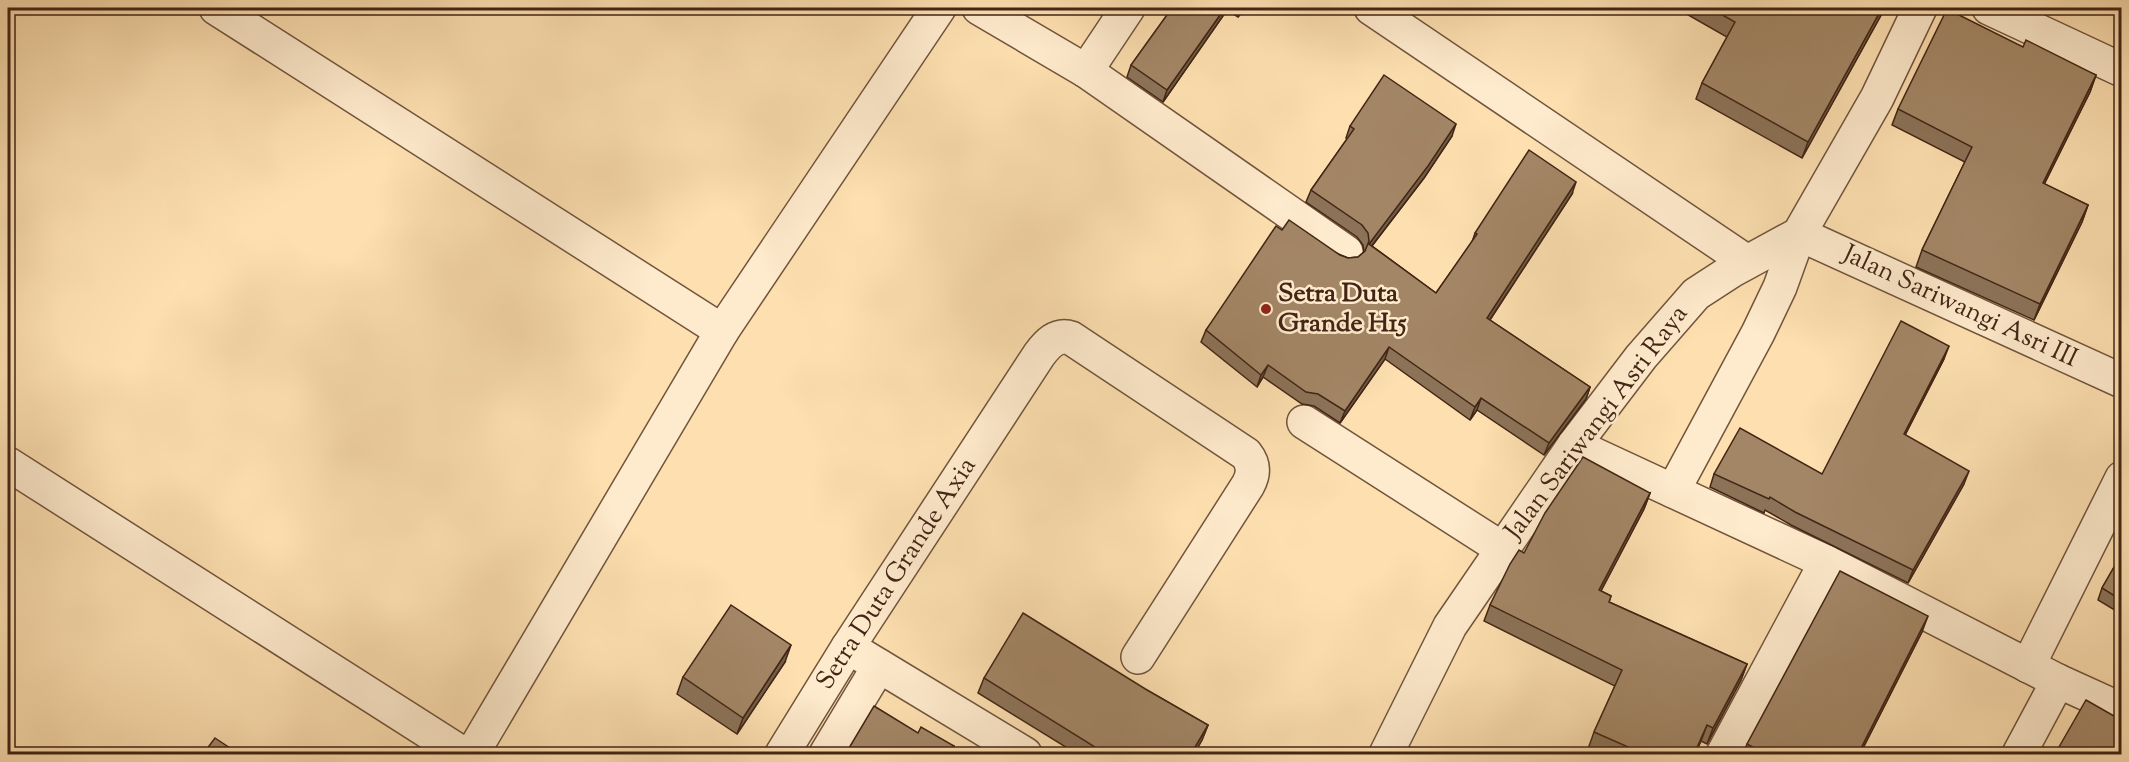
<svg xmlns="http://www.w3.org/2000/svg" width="2129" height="762" font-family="'Sorts Mill Goudy',serif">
<rect width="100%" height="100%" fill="#fddfb0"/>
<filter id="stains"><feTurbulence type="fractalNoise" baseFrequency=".00333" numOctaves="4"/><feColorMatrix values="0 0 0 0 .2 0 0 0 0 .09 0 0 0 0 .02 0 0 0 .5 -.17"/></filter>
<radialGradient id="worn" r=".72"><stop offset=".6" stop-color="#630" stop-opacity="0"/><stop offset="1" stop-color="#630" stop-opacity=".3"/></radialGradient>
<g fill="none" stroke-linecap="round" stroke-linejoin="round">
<defs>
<g id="minor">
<polyline points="216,8 722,331"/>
<polyline points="979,8 1086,71 1346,252"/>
<polyline points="1371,8 1747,262"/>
<polyline points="1989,8 2122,70"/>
<polyline points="1086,71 1128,8"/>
<polyline points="1304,422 1501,548"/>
<polyline points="1574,445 1826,562 2058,681 2122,710"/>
<polyline points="8,464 463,754"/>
<polyline points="1673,491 1758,333 1780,287 1799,234 2122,381"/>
<polyline points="848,647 1025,754"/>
<polyline points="2028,666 2122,478"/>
<polyline points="472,754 722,331 939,8"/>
<path d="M782 754 848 647 1039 355C1047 344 1057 333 1071 338L1246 454C1254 464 1254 474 1248 485L1138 657"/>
<polyline points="826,754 879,666"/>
<polyline points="1386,754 1450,626 1574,445 1641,357 1696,294 1733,270 1799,234 1877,98 1920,8"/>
<polyline points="1723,754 1826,562"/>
<polyline points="2019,754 2058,681"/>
</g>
</defs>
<use href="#minor" stroke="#71543c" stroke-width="36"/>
<use href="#minor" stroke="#feeacc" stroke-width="33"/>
</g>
<g fill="#8c7358" stroke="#422515" stroke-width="1.5">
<polygon points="1172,8 1245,8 1238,17 1227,10 1163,102 1127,77 1131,65"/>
<polygon points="1676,8 1885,8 1802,158 1696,99 1702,83 1727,37"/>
<polygon points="2023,47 2096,75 2090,92 2044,184 2088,205 2082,222 2034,320 1916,267 1922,250 1965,162 1892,125 1898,109"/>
<polygon points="1350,126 1452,136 1424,178 1372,246 1436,293 1472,242 1475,233 1572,194 1490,320 1590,387 1586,399 1544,455 1477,410 1470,420 1385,359 1340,423 1314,406 1302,404 1263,377 1257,387 1201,342 1206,330 1282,230 1348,258 1358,257 1364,252 1363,245 1357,237 1306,202 1311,190 1347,139 1346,138"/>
<polygon points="1944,359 1905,435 1964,484 1908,583 1791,525 1765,510 1764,513 1710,487 1714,474 1822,474"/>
<polygon points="1650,493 1644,509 1601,591 1611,596 1609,602 1747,664 1741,680 1707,744 1701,741 1695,754 1602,754 1588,749 1594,732 1615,686 1484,621 1490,605 1524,553"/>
<polygon points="2121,555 2121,614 2098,600 2102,588"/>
<polygon points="1922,632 1860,754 1743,754 1747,744"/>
<polygon points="785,662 737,734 677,694 683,677"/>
<polygon points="984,678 1147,690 1208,725 1202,740 1194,754 1077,754 978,693"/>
<polygon points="918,733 954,746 951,754 846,754 849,748"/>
</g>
<g fill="#725e47" stroke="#422515" stroke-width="1.5">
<polygon points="1225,8 1228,8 1227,10 1163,102 1167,90"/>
<polygon points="1242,8 1245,8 1238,17"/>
<polygon points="1882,8 1885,8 1802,158 1808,142"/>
<polygon points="2096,75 2090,92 2037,199 2043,183"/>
<polygon points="1456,124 1452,136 1424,178 1364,256 1369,244"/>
<polygon points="1576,182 1572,194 1483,330 1487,318"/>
<polygon points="2088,205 2082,222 2034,320 2040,304"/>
<polygon points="1949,346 1944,359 1899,447 1904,434"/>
<polygon points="1389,347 1385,359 1340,423 1345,411"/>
<polygon points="1268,365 1263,377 1257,387 1261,375"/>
<polygon points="1590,387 1586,399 1544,455 1549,443"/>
<polygon points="1481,398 1477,410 1470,420 1475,407"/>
<polygon points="1969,471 1964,484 1908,583 1913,570"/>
<polygon points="1650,493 1644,509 1593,606 1599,590"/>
<polygon points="1928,616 1922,632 1860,754 1858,754"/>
<polygon points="791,645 785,662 737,734 743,718"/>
<polygon points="1747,664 1741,680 1707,744 1713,728"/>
<polygon points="1208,725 1202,740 1194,754 1191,754"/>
<polygon points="1707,725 1701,741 1695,754 1694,754"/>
</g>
<g fill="#a38666" stroke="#422515" stroke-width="1.5">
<polygon points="1172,8 1225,8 1167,90 1131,65"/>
<polygon points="1710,8 1882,8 1808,142 1702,83 1735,22"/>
<polygon points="1947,9 2023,47 2026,40 2096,75 2043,183 2088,205 2040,304 1922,250 1972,147 1898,109"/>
<polygon points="1384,75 1456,124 1428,166 1369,244 1436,293 1477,234 1475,233 1529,150 1576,182 1487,318 1590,387 1549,443 1481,398 1475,407 1389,347 1345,411 1318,394 1306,392 1268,365 1261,375 1206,330 1276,226 1282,230 1289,220 1340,255 1348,258 1358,257 1365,251 1369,241 1368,233 1362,225 1311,190 1354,129 1350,126"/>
<polygon points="1901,321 1949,346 1904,434 1969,471 1913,570 1795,512 1770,497 1769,499 1714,474 1740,428 1822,474"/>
<polygon points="1583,457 1650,493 1599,590 1611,596 1609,602 1747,664 1713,728 1707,725 1694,754 1644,754 1594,732 1622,670 1490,605 1510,564 1519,550 1524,553 1545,513"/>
<polygon points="2121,555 2121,600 2102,588"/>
<polygon points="1840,571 1928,616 1858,754 1766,754 1747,744"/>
<polygon points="731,605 791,645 743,718 683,677"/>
<polygon points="1023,613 1147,690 1208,725 1191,754 1106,754 984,678"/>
<polygon points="2086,700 2121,720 2121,754 2055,754"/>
<polygon points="874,706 918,733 921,727 954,746 949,754 852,754 854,751 849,748"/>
<polygon points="215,738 239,754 203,754"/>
</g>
<circle fill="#8f2418" stroke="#feeacc" stroke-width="2" cx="1266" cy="309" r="6"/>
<g text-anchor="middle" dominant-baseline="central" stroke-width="5" stroke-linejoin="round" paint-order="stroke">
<g font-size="26" font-weight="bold" fill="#422515" stroke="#feeacc" text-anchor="start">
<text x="1278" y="294">Setra Duta<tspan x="1278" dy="30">Grande H15</tspan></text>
</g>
<g font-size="26" fill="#422515" stroke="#feeacc">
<text transform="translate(1960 307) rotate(25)">Jalan Sariwangi Asri III</text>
<text transform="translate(1597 423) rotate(-53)">Jalan Sariwangi Asri Raya</text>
<text transform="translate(897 574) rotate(-57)">Setra Duta Grande Axia</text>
</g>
</g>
<rect width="2129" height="762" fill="none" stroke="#fddfb0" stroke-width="30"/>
<rect x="9" y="9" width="2111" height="744" fill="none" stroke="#422515" stroke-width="3"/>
<rect x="15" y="15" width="2099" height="732" fill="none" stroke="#422515" stroke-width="1.5"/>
<rect width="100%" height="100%" filter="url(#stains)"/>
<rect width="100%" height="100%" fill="url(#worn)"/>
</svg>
